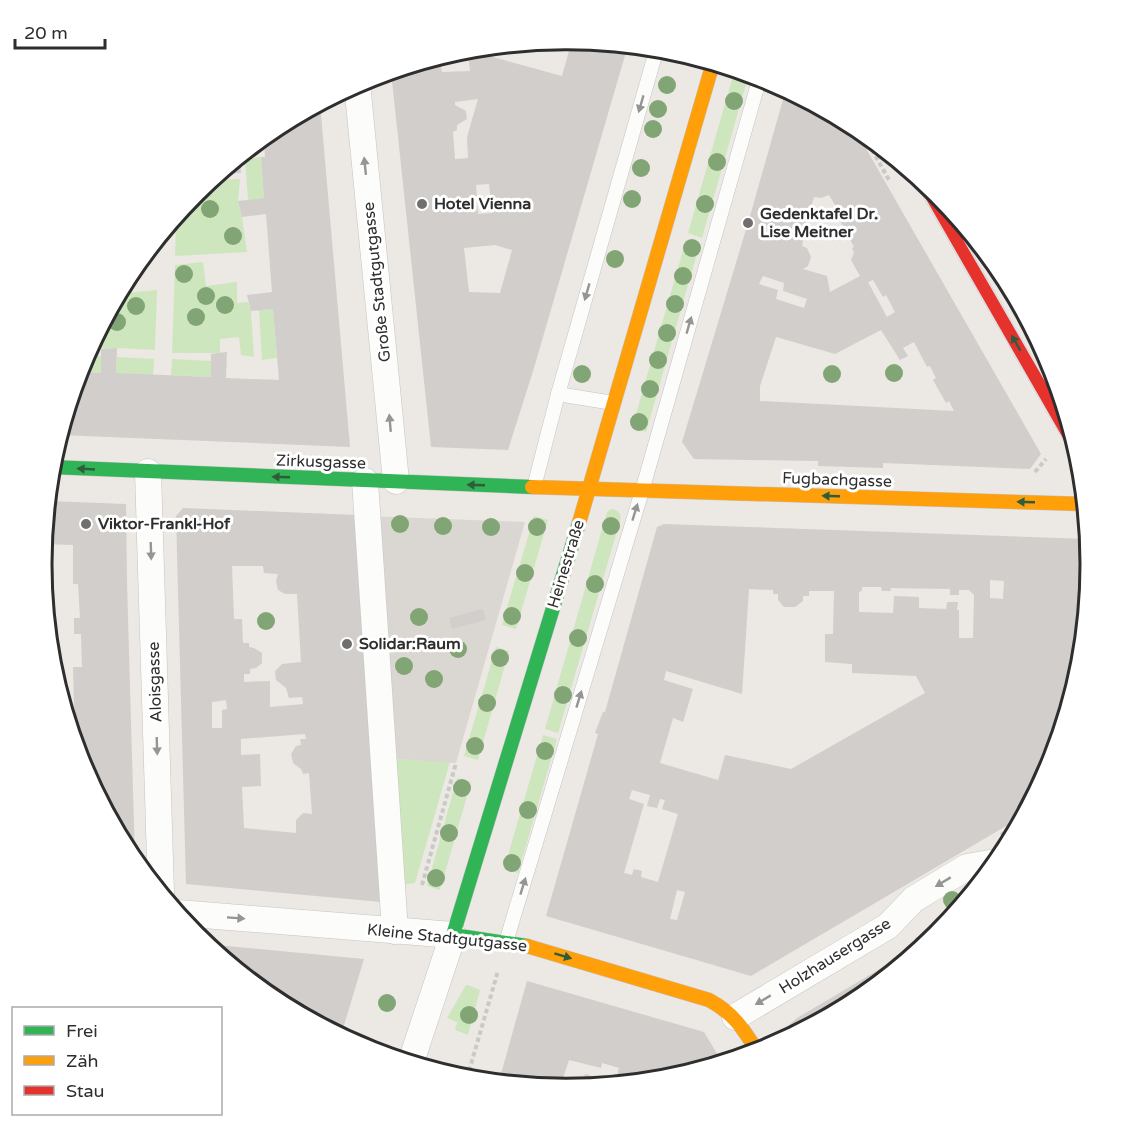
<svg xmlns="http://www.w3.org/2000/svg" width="1132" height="1127" font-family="'Varela Round',sans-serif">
<rect width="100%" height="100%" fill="#ece8e4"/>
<g fill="#cee6be">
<polygon points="735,69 749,74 702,238 688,233"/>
<polygon points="261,157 264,198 248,200 245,158"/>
<polygon points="240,179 238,201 242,217 247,252 175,256 176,223 170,223 195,192 210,180"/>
<polygon points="686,240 700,243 646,432 632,428"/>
<polygon points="203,262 206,286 237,282 237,303 248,302 251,311 254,357 241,355 239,337 220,339 220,353 172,353 175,265"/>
<polygon points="124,284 124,293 157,290 155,350 117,348 89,349"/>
<polygon points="273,309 277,358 262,360 259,310"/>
<polygon points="85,356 101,356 101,373 79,372"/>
<polygon points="117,357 154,359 153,375 116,373"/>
<polygon points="172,359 211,361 211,377 171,375"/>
<path d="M611 509C618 509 622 514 620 521L558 733 545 729 607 512Z"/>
<polygon points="534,516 548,520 516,629 502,625"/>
<polygon points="496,647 509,651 478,760 464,756"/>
<polygon points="543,735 557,739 518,873 504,869"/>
<polygon points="395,759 450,762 415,883 402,885"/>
<polygon points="457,778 471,782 440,890 427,886"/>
<polygon points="466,985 468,985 480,990 468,1035 455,1030 457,1022 447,1018"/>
</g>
<polygon fill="#dad6d2" points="367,516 525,522 456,763 384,758"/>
<g fill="#d1cecb" fill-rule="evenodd">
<path d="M566 39 628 45 534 368 508 450 431 447 391 71 443 55 439 59 442 72 470 71 468 52H455L464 49 482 47V54L562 76 571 44 499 54 493 46ZM478 99 467 137 468 158 455 159 453 132 457 130V125L467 119 466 111 455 105V102ZM489 184 492 213 478 214 476 185ZM495 245 512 250 500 293 469 292 464 248Z"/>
<path d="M786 89 852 124 1041 454 1030 469 883 463V468L818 466V461L694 459 682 442 748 223ZM829 195 843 218 840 220 854 247 852 248 854 253 851 260 860 276 830 292 827 276 803 269 808 266 811 257 807 248 802 246 806 223 814 197 821 198ZM763 276 784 283 783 291 807 299 804 308 776 299 778 290 759 284ZM873 280 883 297 886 295 895 312 887 317 868 282ZM881 330 900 360 908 356 903 348 914 342 927 367 930 366 936 378 933 380 946 403 949 401 954 411 760 401V386L776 337 835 354Z"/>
<polygon points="320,103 350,447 60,435 79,372 101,373 101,349 117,348 116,373 211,377 211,354 227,352 226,378 279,380 273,309 251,311 247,295 272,292 266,214 242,217 238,201 264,198 261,157 265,157 264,136 275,127"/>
<polygon points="240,156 241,173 217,174 237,158"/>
<polygon points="48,501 126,504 127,582 135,861 130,855 81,764 75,743 73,667 82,667 81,634 74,634 74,618 80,618 78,584 73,584 73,545 43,544"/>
<path d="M183 508 356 515 381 902 186 884 176 516ZM232 566H263L264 573 278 574 276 581 278 590 285 594H297L301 662 282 664 275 671 276 680 286 688 289 698 302 697 303 704 270 707V681L244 682V674H250V669L256 668 262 663V653L254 648 249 647V643H243L242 619H234ZM226 700 227 709 222 710V728H212V702ZM305 734 306 739H300L301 745 296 746 291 754 293 763 301 769 303 774 309 773 312 814 303 813 296 820V833L244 828 242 787 261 786 260 754 241 755V739Z"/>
<path d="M664 524 1088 539 1090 564 1080 666 1050 765 1023 816 751 976 546 916 598 734 595 733 603 712H605L657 527ZM990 580 1004 581 1003 599 990 598ZM862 587H881L882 591H891L890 588 950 589V595H959V590H969L974 595 973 638H959V610H957L958 602H947L946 609 919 608V597L894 596 893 613 859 612V592L862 591ZM749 589 773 590V594H778V600L784 607H795L803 601V596H809V591H834L833 634H825V662L852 664V673L916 676 925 693 791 769 725 755 718 780 660 763 673 718 683 722 693 689 664 680 666 671 742 694ZM632 790 650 795 647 806 657 808 660 799 665 800 662 809 678 814 658 882 641 877 642 871 634 869 632 875 624 873 644 804 629 799ZM677 890 685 892 677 920 670 919Z"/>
<polygon points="483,609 486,620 452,629 449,618"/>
<polygon points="924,943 925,944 857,1000 788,1037 786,1033 789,1025 797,1018"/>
<polygon points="206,944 364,959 341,1035 274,999"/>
<polygon points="527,981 704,1032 722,1062 668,1078 657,1079 653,1078 652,1080 615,1083 619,1068 602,1063 601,1068 569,1060 560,1087 499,1081"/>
<polygon points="585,1074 598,1078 596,1085 581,1086"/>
</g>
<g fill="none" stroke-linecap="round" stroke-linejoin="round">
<defs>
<g id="lane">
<polyline points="558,394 613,403"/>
<polyline points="534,487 558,394 657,48"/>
<polyline points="506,942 642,491 760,77"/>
</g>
<g id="street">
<polyline points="357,83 396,481"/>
<polyline points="148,472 161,893"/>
<polyline points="365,481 395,931"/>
<polyline points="178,913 453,935 411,1062"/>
<polyline points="735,1017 888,926 914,899 967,867 996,862"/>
</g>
<g id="fast">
<polyline points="51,467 532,487"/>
<polyline points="527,946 453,935 579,523"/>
</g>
<g id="slow">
<polyline points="532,487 1085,504"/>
<polyline points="579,523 713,63"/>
<path d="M527 946 709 1000C733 1013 743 1028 757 1051"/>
</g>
<polyline id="jam" points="922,180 1076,448"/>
</defs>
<use href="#lane" stroke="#c5c4c5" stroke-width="15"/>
<use href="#street" stroke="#c5c4c5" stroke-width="27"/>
<use href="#fast" stroke="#c5c4c5" stroke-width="15"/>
<use href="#slow" stroke="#c5c4c5" stroke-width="15"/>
<use href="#jam" stroke="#c5c4c5" stroke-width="15"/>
<g stroke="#c9c9c8" stroke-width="4" stroke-dasharray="4.5 3" stroke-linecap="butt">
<polyline points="861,130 889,180"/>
<polyline points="1035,472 1046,459"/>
<polyline points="1001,835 1018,825"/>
<polyline points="422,885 456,763"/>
<polyline points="916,940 947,921"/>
<polyline points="467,1078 498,971"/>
</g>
<use href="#lane" stroke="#fcfcfb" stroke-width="14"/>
<use href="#street" stroke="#fcfcfb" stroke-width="26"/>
<use href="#fast" stroke="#30b455" stroke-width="14"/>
<use href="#slow" stroke="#ff9f0a" stroke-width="14"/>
<use href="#jam" stroke="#e5322d" stroke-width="14"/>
<g stroke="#dfdfe1" stroke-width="1.5">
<polyline points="908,169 1081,471"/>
<polyline points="937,193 1067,418"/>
</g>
</g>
<g fill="#82a575">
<circle cx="667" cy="85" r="9"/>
<circle cx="734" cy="101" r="9"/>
<circle cx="658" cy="109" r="9"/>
<circle cx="653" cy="129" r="9"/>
<circle cx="717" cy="162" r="9"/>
<circle cx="641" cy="168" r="9"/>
<circle cx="632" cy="199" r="9"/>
<circle cx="705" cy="204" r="9"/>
<circle cx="210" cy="209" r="9"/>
<circle cx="233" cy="236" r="9"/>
<circle cx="692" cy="248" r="9"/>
<circle cx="615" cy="259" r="9"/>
<circle cx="184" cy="274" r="9"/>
<circle cx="683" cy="276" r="9"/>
<circle cx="206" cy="296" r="9"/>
<circle cx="675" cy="304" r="9"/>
<circle cx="225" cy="305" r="9"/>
<circle cx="136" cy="306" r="9"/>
<circle cx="196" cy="317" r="9"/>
<circle cx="117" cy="322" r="9"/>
<circle cx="667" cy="333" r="9"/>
<circle cx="658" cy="360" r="9"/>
<circle cx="894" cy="373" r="9"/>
<circle cx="582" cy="374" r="9"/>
<circle cx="832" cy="374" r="9"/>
<circle cx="650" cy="389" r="9"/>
<circle cx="639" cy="422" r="9"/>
<circle cx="400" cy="524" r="9"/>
<circle cx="443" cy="526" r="9"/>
<circle cx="611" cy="526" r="9"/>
<circle cx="491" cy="527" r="9"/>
<circle cx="537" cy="527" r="9"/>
<circle cx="525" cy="573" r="9"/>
<circle cx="595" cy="584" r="9"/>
<circle cx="512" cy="616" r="9"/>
<circle cx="419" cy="617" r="9"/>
<circle cx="266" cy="621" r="9"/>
<circle cx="578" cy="638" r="9"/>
<circle cx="458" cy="649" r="9"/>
<circle cx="500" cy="658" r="9"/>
<circle cx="404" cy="666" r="9"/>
<circle cx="434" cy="679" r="9"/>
<circle cx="563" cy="695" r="9"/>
<circle cx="487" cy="703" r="9"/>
<circle cx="475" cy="746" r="9"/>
<circle cx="545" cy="751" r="9"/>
<circle cx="462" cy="788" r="9"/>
<circle cx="528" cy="810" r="9"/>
<circle cx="449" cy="833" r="9"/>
<circle cx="512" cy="863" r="9"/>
<circle cx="436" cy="878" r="9"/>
<circle cx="952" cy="900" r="9"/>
<circle cx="387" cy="1003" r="9"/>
<circle cx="469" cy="1015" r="9"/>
</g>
<defs><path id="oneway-solid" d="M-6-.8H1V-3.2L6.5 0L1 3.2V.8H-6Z" transform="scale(1.5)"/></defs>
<g fill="#959594">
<use href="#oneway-solid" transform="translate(641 104) rotate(106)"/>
<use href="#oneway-solid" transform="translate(365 166) rotate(-96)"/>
<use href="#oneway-solid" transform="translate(587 292) rotate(106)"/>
<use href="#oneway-solid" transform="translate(689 325) rotate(-74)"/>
<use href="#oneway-solid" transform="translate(390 423) rotate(-95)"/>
<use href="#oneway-solid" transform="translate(635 512) rotate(-73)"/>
<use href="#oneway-solid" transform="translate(151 551) rotate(88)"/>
<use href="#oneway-solid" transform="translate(579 699) rotate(-73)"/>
<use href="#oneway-solid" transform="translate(157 746) rotate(88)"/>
<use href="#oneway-solid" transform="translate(943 882) rotate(149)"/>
<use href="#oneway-solid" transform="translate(523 886) rotate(-73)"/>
<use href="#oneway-solid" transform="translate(236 918) rotate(4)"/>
<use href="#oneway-solid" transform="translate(763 1000) rotate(149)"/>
</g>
<g fill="#2f5d3c">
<use href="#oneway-solid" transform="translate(1016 343) rotate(-120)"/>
<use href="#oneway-solid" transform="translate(86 469) rotate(-177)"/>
<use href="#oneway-solid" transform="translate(281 477) rotate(-178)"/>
<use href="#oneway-solid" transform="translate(476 485) rotate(-178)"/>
<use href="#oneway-solid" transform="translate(831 496) rotate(-178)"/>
<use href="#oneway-solid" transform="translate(1026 502) rotate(-178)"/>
<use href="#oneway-solid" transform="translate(563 956) rotate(17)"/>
</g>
<g fill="#706f6e" stroke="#fff" stroke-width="2">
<circle cx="422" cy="204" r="6"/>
<circle cx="748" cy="223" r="6"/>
<circle cx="86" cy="524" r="6"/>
<circle cx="347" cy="644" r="6"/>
</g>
<g text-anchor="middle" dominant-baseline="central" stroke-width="6" stroke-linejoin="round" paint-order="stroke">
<g font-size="16" font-weight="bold" fill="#2e2e2e" stroke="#fff" text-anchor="start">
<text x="434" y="204">Hotel Vienna</text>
<text x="760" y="214">Gedenktafel Dr.<tspan x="760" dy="18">Lise Meitner</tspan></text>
<text x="98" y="524">Viktor-Frankl-Hof</text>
<text x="359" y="644">Solidar:Raum</text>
</g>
<g font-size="16" fill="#2e2e2e" stroke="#fff">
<text transform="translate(377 282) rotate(-96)">Große Stadtgutgasse</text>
<text transform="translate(321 462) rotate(2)">Zirkusgasse</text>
<text transform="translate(837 480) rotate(2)">Fugbachgasse</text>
<text transform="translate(566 564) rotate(-73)">Heinestraße</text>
<text transform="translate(155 682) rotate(-92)">Aloisgasse</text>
<text transform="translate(447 938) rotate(6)">Kleine Stadtgutgasse</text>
<text transform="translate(835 956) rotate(-32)">Holzhausergasse</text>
</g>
</g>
<path d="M0 0H1132V1127H0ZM52 564a514 514 0 1 1 1028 0a514 514 0 1 1-1028 0Z" fill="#fff" fill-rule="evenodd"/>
<path fill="none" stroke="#2e2e2e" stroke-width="3" d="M52 564a514 514 0 1 1 1028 0a514 514 0 1 1-1028 0Z"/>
<rect x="12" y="1007" width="210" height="108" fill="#ffffff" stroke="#ababab" stroke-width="1.5"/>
<rect x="24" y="1026" width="30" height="9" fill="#30b455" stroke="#ababab" stroke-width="1.5"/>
<text x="66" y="1037" font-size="18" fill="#2e2e2e">Frei</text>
<rect x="24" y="1056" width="30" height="9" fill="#ff9f0a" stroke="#ababab" stroke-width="1.5"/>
<text x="66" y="1067" font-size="18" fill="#2e2e2e">Zäh</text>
<rect x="24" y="1086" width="30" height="9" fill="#e5322d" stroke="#ababab" stroke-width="1.5"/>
<text x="66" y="1097" font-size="18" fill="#2e2e2e">Stau</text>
<path d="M15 39v9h90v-9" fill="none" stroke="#2e2e2e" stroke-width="3"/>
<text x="24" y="39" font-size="18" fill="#2e2e2e" stroke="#ffffff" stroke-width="4.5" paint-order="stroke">20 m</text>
</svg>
